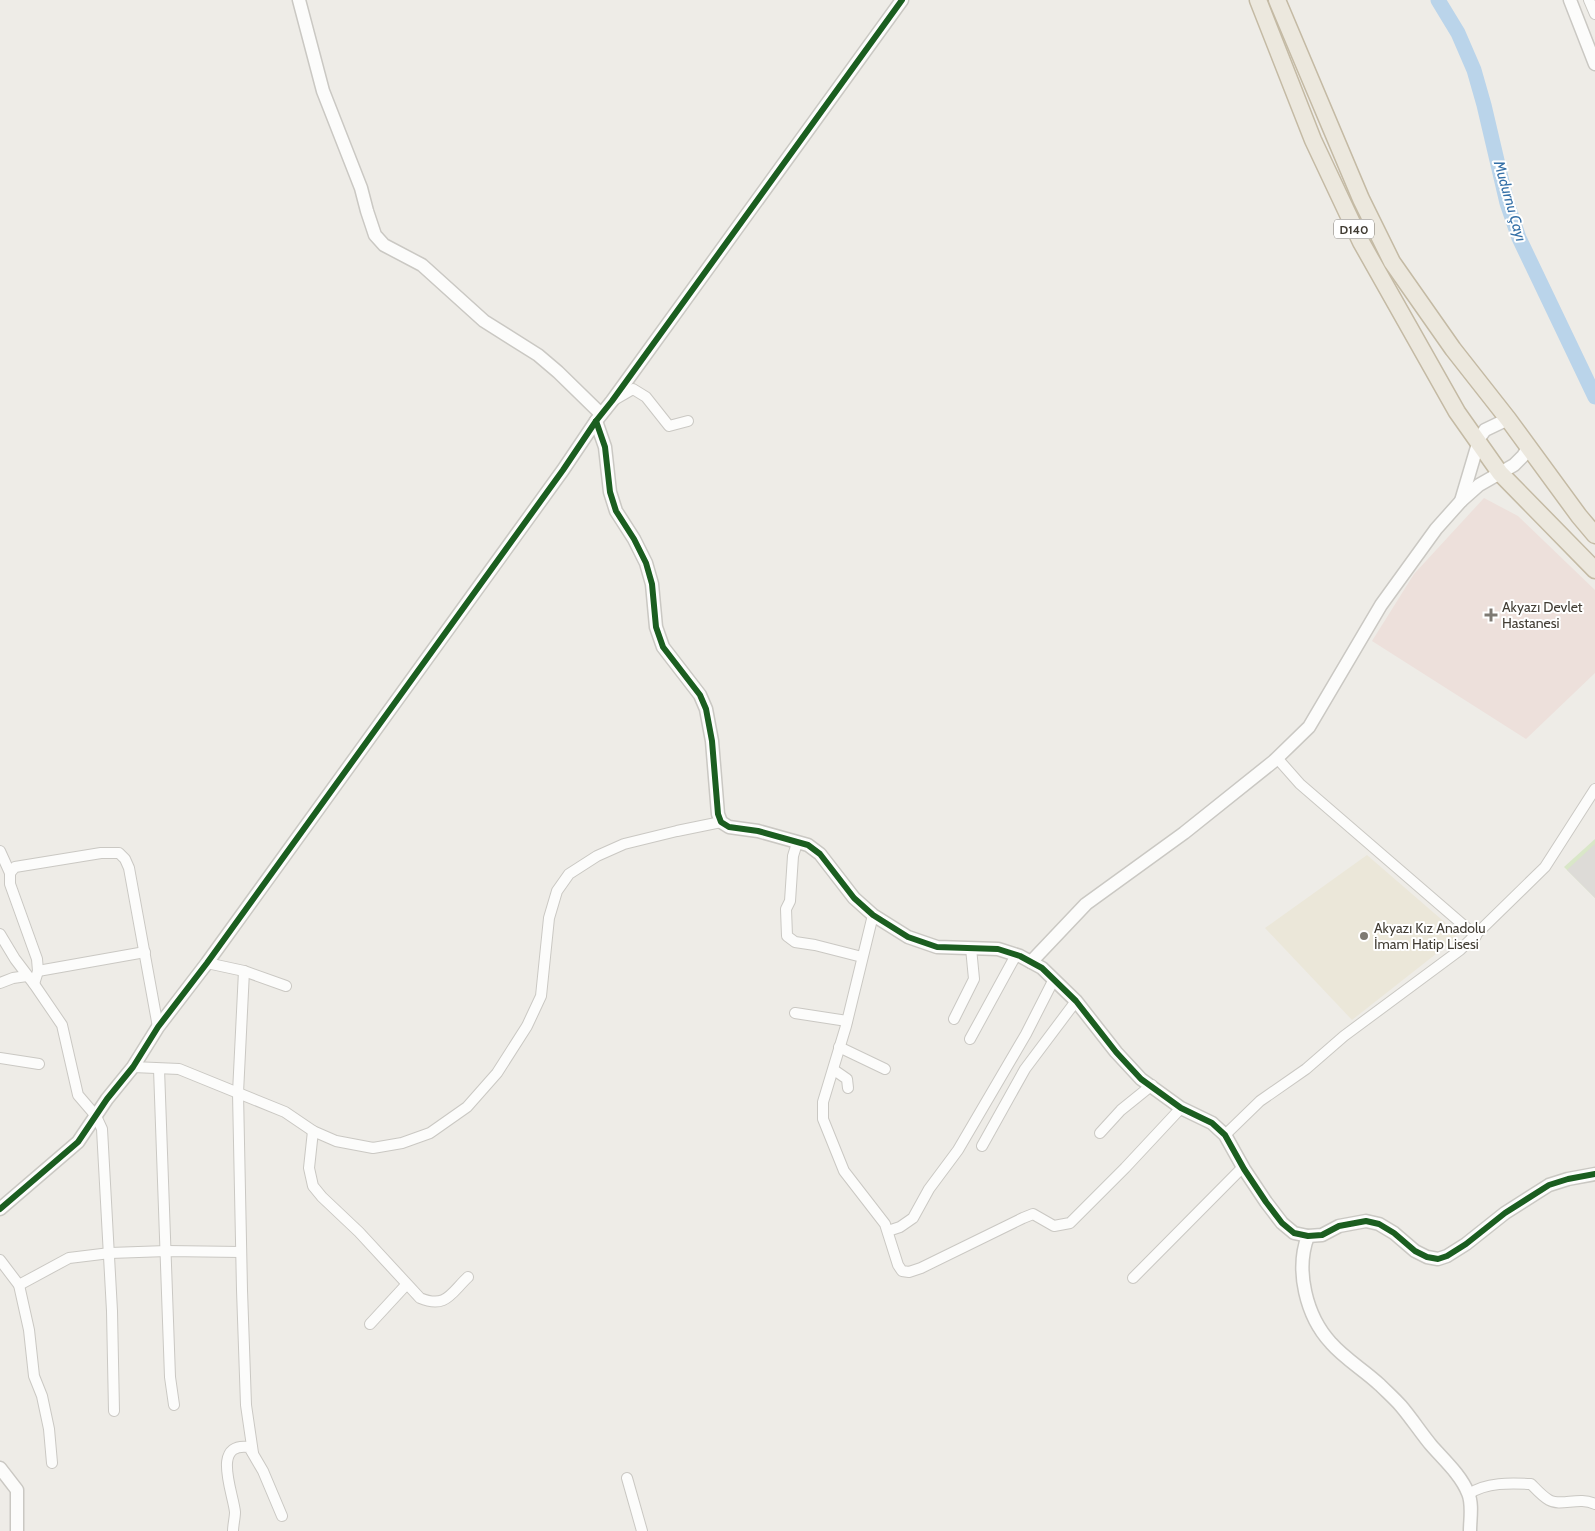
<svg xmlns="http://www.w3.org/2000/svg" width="1595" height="1531" font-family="Cabin,sans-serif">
<rect width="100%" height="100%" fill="#eeece7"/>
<polygon fill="#ebe7d9" points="1367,855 1456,932 1455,939 1352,1020 1265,928"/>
<polygon fill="#ede0db" points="1484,498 1518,516 1595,590 1595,673 1526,739 1372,641 1414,574"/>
<polygon fill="#d9e7c8" points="1595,839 1595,898 1564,867"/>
<polygon fill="#dddbd7" points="1595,844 1595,898 1567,870"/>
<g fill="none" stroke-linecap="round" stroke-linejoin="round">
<polyline stroke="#bad4ea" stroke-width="15" points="1438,0 1458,33 1474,70 1484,105 1507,203 1519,238 1595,397"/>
<defs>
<g id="minor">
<polyline points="1589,0 1595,14"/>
<polyline points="614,400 633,389 646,397 669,426 688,421"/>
<polyline points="1277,758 1300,784 1476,936"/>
<polyline points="797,843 793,856 790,901 786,909 787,936 795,942 815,945 862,957"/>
<polyline points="0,851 10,873"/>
<polyline points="873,915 846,1026 823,1102 823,1119 844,1171 885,1224 898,1265 902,1271 909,1272 921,1268 1023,1218 1033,1214 1054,1226 1070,1223 1125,1168 1181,1108"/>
<polyline points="0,934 15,959 34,984 62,1025 78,1095 96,1116 102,1129 112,1311 114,1411"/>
<polyline points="207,963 244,971 286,986"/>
<polyline points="38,971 145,952"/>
<polyline points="244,971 238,1093 242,1290 246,1405 253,1453"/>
<polyline points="0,983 13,978 27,976"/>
<polyline points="34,984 38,971 37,959 10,884 10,873 15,867 101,853 119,853 125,859 129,868 158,1027"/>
<polyline points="795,1013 847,1021"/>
<polyline points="954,1019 974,979 971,948"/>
<polyline points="970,1039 1016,955"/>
<polyline points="839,1047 885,1069"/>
<polyline points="0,1058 39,1064"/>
<polyline points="133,1067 179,1069 285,1112 313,1131 336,1141 373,1148 402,1143 430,1133 467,1107 497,1073 527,1026 541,996 549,918 557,891 569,874 597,856 624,844 677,831 721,822"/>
<polyline points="159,1069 170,1377 174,1405"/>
<polyline points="834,1070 847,1079 848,1088"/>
<path d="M313 1131 309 1168 313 1186 322 1197 359 1232 420 1298C446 1309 451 1293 468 1277"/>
<polyline points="1100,1133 1121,1110 1152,1085"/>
<polyline points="1225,1135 1260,1101 1306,1069 1344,1036 1460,950 1545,867 1595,789"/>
<polyline points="982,1146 1025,1069 1076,1001"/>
<polyline points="888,1231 900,1227 913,1218 929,1189 958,1150 1026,1034 1054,979"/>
<polyline points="0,1260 19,1285 29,1330 34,1376 42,1396 49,1429 52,1463"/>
<polyline points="1133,1278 1243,1167"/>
<polyline points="19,1285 69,1258 110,1253 167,1251 241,1252"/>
<polyline points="370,1324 406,1285"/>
<polyline points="627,1478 642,1531"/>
<path d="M1469 1494C1486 1482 1511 1483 1531 1484 1536 1489 1542 1496 1549 1500 1561 1507 1579 1496 1595 1504"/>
<path d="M233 1531C233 1525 235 1518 235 1512 233 1492 211 1442 249 1447L263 1471 282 1516"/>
</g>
<g id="tertiary">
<polyline points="299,0 323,91 361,188 367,211 375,235 384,245 422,265 484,321 538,355 558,372 601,414"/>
<polyline points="1570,0 1595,64"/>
<polyline points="596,421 605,447 610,492 616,511 634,539 646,563 652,584 656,627 663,647 700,695 706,709 712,741 718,814 721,822 729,827 758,831 808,845 820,854 854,898 873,915 908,937 937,947 998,949 1020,956 1042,968 1076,1001 1116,1052 1141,1079 1181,1108 1212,1123 1225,1135 1244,1169 1266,1202 1282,1223 1294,1233 1308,1236 1322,1235 1339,1226 1366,1221 1379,1224 1394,1233 1415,1251 1427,1257 1438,1259 1447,1256 1466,1244 1505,1213 1549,1185 1568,1179 1595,1174"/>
<polyline points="1461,501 1480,437 1485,430 1508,419"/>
<polyline points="1031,962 1086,904 1184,833 1274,761 1309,727 1381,605 1436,529 1461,501 1479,485 1514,465 1523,456 1529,446"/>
<polyline points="0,1209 78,1142 107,1099 133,1067 158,1027 207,963 563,470 596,421 612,401 902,0"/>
<path d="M1308 1236C1295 1270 1306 1316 1331 1343 1345 1359 1364 1370 1380 1385 1387 1392 1395 1399 1401 1406 1412 1419 1421 1433 1431 1445 1444 1460 1461 1475 1468 1493 1473 1504 1470 1519 1470 1531"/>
<polyline points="0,1468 17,1490 17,1531"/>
</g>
<g id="trunk">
<polyline points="1258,0 1313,140 1361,242 1457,412 1500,473 1595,570"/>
<polyline points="1277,0 1361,199 1392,262 1453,349 1508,419 1579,516 1595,535"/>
</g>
</defs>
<use href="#minor" stroke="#cac8c3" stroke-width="12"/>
<use href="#tertiary" stroke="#cac8c3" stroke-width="15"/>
<use href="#trunk" stroke="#c4baa4" stroke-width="19"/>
<use href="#minor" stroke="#fcfcfb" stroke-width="10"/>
<use href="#tertiary" stroke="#fcfcfb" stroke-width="12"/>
<use href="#trunk" stroke="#ece8de" stroke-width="16"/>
<defs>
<g id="cycleway">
<polyline points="596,421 605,447 610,492 616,511 634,539 646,563 652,584 656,627 663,647 700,695 706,709 712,741 718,814 721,822 729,827 758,831 808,845 820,854 854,898 873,915 908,937 937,947 998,949 1020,956 1042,968 1076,1001 1116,1052 1141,1079 1181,1108 1212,1123 1225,1135 1244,1169 1266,1202 1282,1223 1294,1233 1308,1236 1322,1235 1339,1226 1366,1221 1379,1224 1394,1233 1415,1251 1427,1257 1438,1259 1447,1256 1466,1244 1505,1213 1549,1185 1568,1179 1595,1174"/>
<polyline points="0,1209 78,1142 107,1099 133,1067 158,1027 207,963 563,470 596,421 612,401 902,0"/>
</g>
</defs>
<use href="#cycleway" stroke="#fff" stroke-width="9"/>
<use href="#cycleway" stroke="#1b5e20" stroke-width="6"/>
</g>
<g fill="#7e7a73" stroke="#fff" stroke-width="2">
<path d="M1488.5 607.5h5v5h5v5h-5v5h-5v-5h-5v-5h5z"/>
<circle cx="1364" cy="936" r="5"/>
</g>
<g text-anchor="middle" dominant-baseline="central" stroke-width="4" stroke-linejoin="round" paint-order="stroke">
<rect fill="#fff" stroke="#7b7771" stroke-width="1" x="1334" y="219.5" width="40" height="19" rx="4"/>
<g font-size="12" font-weight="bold" fill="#423d34">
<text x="1354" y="229">D140</text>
</g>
<g font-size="14" fill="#423d34" stroke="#fff" text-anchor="start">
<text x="1502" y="607">Akyazı Devlet<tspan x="1502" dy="16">Hastanesi</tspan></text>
<text x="1374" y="928">Akyazı Kız Anadolu<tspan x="1374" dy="16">İmam Hatip Lisesi</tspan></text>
</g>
<g font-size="15" font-style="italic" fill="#3570a7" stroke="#fff">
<text transform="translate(1510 201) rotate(74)">Mudurnu Çayı</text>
</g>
</g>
</svg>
